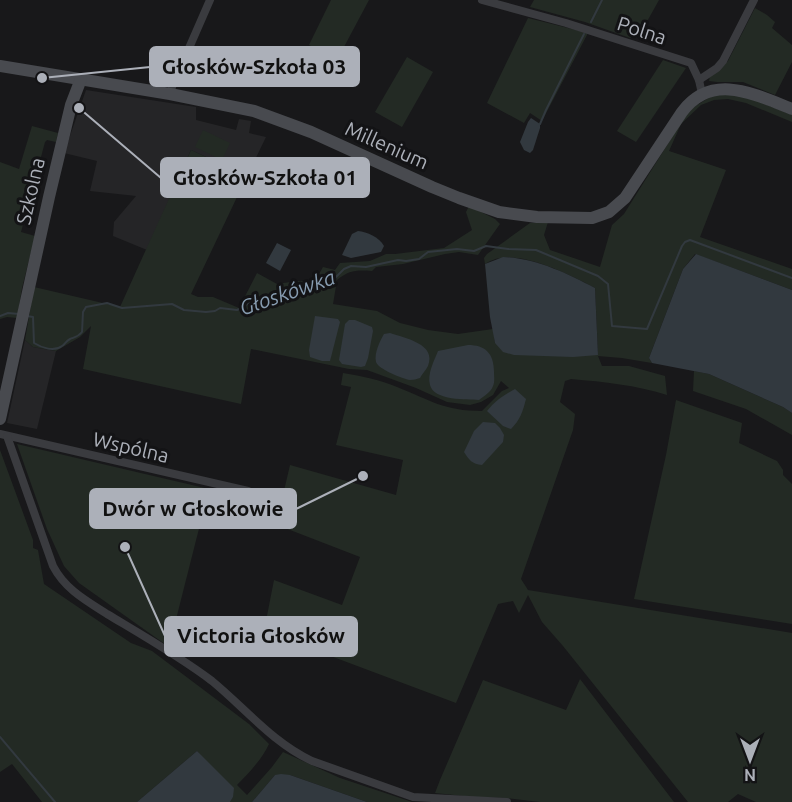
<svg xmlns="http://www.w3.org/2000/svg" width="792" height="802" font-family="Ubuntu,sans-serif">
<rect width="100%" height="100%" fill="#18181a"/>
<g fill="#252527">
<polygon points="86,90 196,107 196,120 236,130 239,119 251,121 249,133 266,137 247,176 191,150 147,250 113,236 114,222 136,196 90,191 97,161 64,153"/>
<polygon points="25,340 33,347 56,351 37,429 7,423"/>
</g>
<g fill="#232a24">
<polygon points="331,0 369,0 337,60 309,45"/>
<polygon points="534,0 659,0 640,34 636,38 630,38 585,22 530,7"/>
<polygon points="755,8 767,15 775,22 772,28 792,45 792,62 775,95 743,82 717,82 709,81 710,76 728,61"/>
<polygon points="528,18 588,33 542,121 530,113 524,123 487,103"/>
<polygon points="407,57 433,72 402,127 375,112"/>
<polygon points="663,60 686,68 636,142 617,131"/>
<path d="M715 94 742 95 792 115V122L746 103 728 99 714 100 701 105 681 124 669 151 726 170 700 237 792 269V290L695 254 683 269 649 358 652 363 622 358 598 356 602 366H629L665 376 667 395C635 385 605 382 571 379L565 381 560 402 575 414 573 430 521 579 528 590 792 633V802H756L738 794 728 802H688L563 646 542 622 528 595 519 613 513 601 498 604 456 703 264 631 274 580 342 605 360 557 285 528C288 515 290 508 283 495L290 465 396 495 403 460 336 445 351 387 341 385 343 373C362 376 380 380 397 387 430 400 444 411 482 411L502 391 509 388 501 381 493 395 481 402 470 405 447 402 416 388 367 370 349 369 251 349 241 404 83 369 91 326 80 337 56 351 33 347 25 340 34 287 120 307 191 150 247 176 191 294 198 297H213L239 308 257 273 277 284 297 281H315L323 267 335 270 340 263 370 261 386 254H395L444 248 472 230 466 212 469 206 495 219 500 224 478 255 459 252 445 254 403 264 376 267 372 271C356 270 350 270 337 280L333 304 377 311 400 323 428 330 458 334 493 329 495 343 598 355 595 288C572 276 529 254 502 258 496 258 490 261 485 264L484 258 487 254 530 223 548 222 544 235 550 250 600 267 612 225 624 214 689 110Z"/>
<polygon points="32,126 58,133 56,142 47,140 45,142 21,232 35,236 22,288 17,318 7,317 0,319 0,162 19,169"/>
<polygon points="203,130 230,143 222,160 195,147"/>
<polygon points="694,371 709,374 783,407 792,413 792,435 746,409 693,391"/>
<polygon points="676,400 742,423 739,443 777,461 783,470 783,475 792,484 792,624 634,599 666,455"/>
<polygon points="17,444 209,489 169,647 79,583 64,566 47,529"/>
<path d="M0 450 33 540V548L38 550 44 584 131 643 152 651 249 724 269 744C262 759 249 773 237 785L247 795 272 767 283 752 340 778 412 802H367L290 775H275L252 802H230L233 796 197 751 137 802H42L12 764 0 772Z"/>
<polygon points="580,679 674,802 540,802 505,798 473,797 435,793 440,780 483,680 566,710"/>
</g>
<g fill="#32393f">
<polygon points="531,118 540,124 540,128 533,150 530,153 524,150 520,142 528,122"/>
<path d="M358 231C367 232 379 237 384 246L381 252 351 258 342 255 352 234Z"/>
<polygon points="277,243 291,250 280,271 266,263"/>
<polygon points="696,254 792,290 792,413 783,407 709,374 652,363 649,358 683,269"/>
<path d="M503 257C536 258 566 273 595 288L598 355 573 357 514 355 503 352 495 343 490 317 485 264Z"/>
<polygon points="315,316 338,319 340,322 330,361 322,361 310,357 309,350"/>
<polygon points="349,320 355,320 372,327 373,331 368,358 365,366 361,367 342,364 339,360 345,324"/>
<path d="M390 333C405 338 437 344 428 366 426 370 422 374 420 378 416 379 414 380 410 380 403 379 378 369 376 362 374 353 380 341 384 334Z"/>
<path d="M468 345C485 345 494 353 494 372 494 376 495 382 493 386 491 392 484 396 479 400 467 399 434 401 430 385 427 374 434 361 438 351Z"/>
<path d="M515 389 526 399C523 411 520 420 511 429L503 426 487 411C495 401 504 395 515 389Z"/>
<path d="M483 422 495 423 500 428 504 435 503 442 482 465C472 464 469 460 464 452L474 431Z"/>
<polygon points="197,751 234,788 233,797 230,802 137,802"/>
<polygon points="281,774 290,775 367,802 252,802 275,775"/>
</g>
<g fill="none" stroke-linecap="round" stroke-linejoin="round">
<g stroke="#32393f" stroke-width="2">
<polyline points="591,22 602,0"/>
<polyline points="540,124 546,110 584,34"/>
<polyline points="0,316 8,313 19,314"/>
<path d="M27 316 33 317 34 343C42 348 54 352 62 346 65 344 66 341 70 339 75 337 78 337 82 332L83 312 86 307 107 303 122 308 172 304 184 310 206 312 215 311 220 308 237 310 245 306 251 301 276 300 296 292 311 282 332 281 344 269 351 266 366 267 398 260 406 261 419 259 428 252 457 249 474 251 486 246 508 249 536 250 598 276 608 284 612 326 647 329 682 246 685 242 690 240 792 278"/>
<polyline points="0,737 55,802"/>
</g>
<g stroke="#3a3b3f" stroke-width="8">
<polyline points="482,0 566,23 691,63 699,80 702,94"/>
<polyline points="699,80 717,68 723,61 754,0"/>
<polyline points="170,94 172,87 210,0"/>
<polyline points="0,434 248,491"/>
<path d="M7 436 53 566C65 589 85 600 107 614 142 635 179 656 212 681 246 709 272 742 312 761L413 797 507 802"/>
</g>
<g stroke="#484a4f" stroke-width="12">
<path d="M0 66 170 94 254 111 311 132 432 187 459 198 499 212 537 217 592 218 609 212 625 198 682 112C712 72 754 94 792 109"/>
<polyline points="0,419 49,197 71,105 81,79"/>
</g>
</g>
<g text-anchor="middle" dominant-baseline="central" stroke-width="6" stroke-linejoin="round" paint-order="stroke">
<g font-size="20" fill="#acb0b9" stroke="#131315">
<text transform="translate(642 30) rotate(18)">Polna</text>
<text transform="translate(387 145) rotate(24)">Millenium</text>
<text transform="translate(30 191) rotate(-77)">Szkolna</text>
<text transform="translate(131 447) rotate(13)">Wspólna</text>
</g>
<g font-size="21" font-style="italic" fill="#879cb0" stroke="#131315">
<text transform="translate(287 292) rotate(-19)">Głoskówka</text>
</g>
</g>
<path fill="none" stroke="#acb0b9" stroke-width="2" d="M42 78L150 67M79 108L161 178M363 476L296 509M125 547L165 636"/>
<g fill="#acb0b9" stroke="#131315" stroke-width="2">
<circle cx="42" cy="78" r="6"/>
<circle cx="79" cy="108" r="6"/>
<circle cx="363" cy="476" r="6"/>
<circle cx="125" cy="547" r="6"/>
</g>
<g fill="#acb0b9" stroke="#acb0b9" stroke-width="2">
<rect x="150" y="47" width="209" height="39" rx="6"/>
<rect x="161" y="158" width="208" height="39" rx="6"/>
<rect x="90" y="489" width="206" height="39" rx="6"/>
<rect x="165" y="617" width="192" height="39" rx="6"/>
</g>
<g font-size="21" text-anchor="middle" font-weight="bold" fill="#111">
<text x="254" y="74">Głosków-Szkoła 03</text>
<text x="265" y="185">Głosków-Szkoła 01</text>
<text x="193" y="516">Dwór w Głoskowie</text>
<text x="261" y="643">Victoria Głosków</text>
</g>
<g transform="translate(750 760) rotate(180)" stroke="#131315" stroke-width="4.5" paint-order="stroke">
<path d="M0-4.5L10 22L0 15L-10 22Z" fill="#acb0b9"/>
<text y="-9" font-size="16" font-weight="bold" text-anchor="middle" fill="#acb0b9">N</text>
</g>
</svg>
